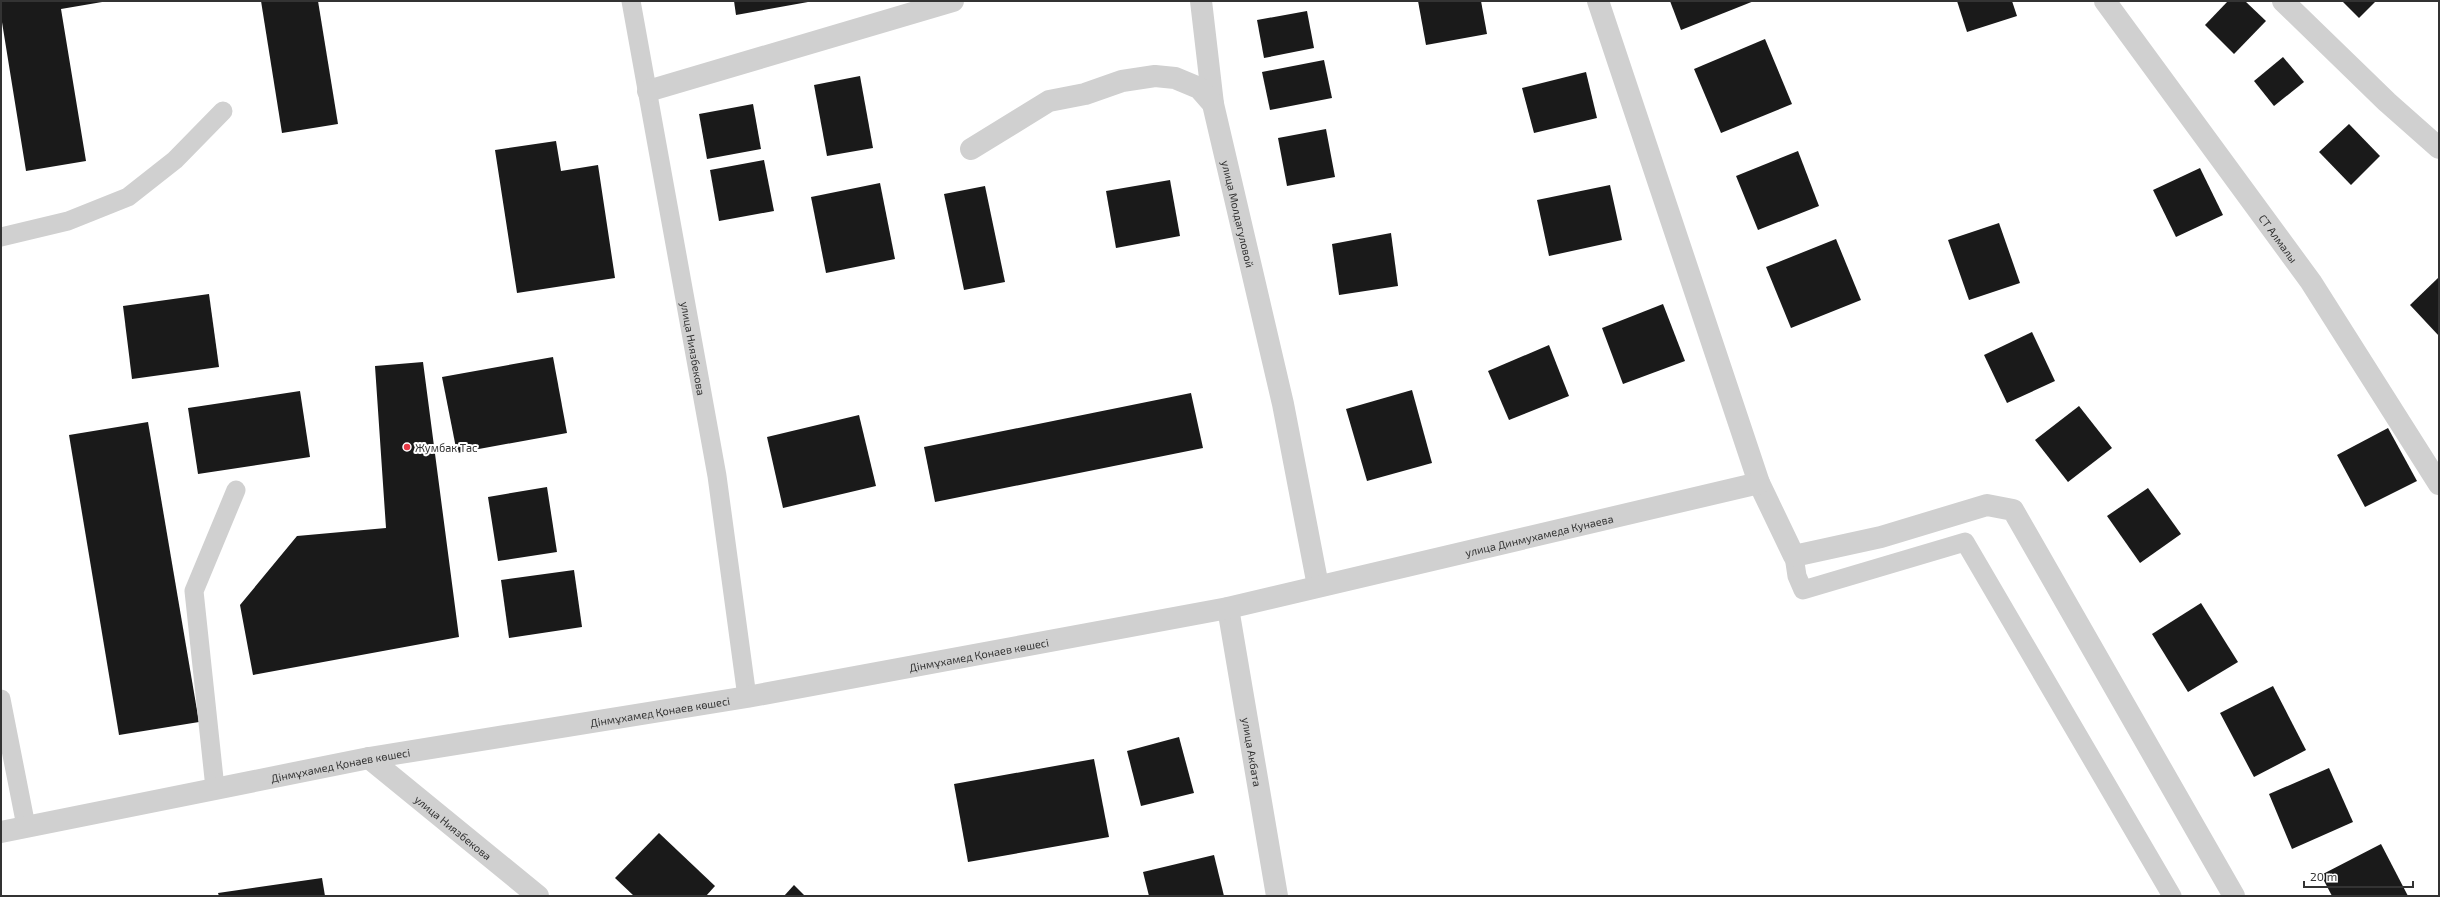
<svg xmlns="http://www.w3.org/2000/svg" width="2440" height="897" font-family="'Exo 2',sans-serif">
<rect width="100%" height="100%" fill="#fff"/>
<g fill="#1a1a1a">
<polygon points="1,1 108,1 61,9 86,161 26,171 1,16"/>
<polygon points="261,1 318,1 338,124 282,133"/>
<polygon points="734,1 808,1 808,2 736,15"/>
<polygon points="1418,1 1481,1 1487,34 1426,45"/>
<polygon points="1670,1 1754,1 1681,30"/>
<polygon points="1957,1 2012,1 2017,16 1967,32"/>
<polygon points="2228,1 2245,1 2266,21 2234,54 2205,25"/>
<polygon points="2342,1 2376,1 2359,18"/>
<polygon points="1307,11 1314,48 1264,58 1257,20"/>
<polygon points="1765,39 1792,104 1721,133 1694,69"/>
<polygon points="2283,57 2304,82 2274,106 2254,81"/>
<polygon points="1324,60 1332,98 1270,110 1262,72"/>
<polygon points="1586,72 1597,118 1534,133 1522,88"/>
<polygon points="860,76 873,148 827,156 814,85"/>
<polygon points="753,104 761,149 707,159 699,114"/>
<polygon points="2349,124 2380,156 2351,185 2319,152"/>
<polygon points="1326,129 1335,177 1287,186 1278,138"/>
<polygon points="556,141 561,171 598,165 615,278 517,293 495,150"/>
<polygon points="1798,151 1819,206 1758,230 1736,176"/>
<polygon points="764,160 774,211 719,221 710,170"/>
<polygon points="2200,168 2223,215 2176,237 2153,190"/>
<polygon points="1170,180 1180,236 1116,248 1106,191"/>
<polygon points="880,183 895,259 826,273 811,197"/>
<polygon points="1610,185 1622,240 1549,256 1537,200"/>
<polygon points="985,186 1005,282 964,290 944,194"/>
<polygon points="1999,223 2020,283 1969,300 1948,240"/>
<polygon points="1391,233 1398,286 1339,295 1332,244"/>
<polygon points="1836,239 1861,300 1791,328 1766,267"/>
<polygon points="2438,278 2439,279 2439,336 2410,305"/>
<polygon points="209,294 219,367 132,379 123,306"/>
<polygon points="1663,304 1685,361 1623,384 1602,328"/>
<polygon points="2032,332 2055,381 2007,403 1984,355"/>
<polygon points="1549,345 1569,396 1509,420 1488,371"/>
<polygon points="553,357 567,433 457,453 442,377"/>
<polygon points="423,362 459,637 253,675 240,605 297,536 386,528 375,366"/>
<polygon points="1412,390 1432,463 1367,481 1346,409"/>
<polygon points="300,391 310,457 198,474 188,408"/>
<polygon points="1191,393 1203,448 935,502 924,447"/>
<polygon points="2079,406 2112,448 2068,482 2035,440"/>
<polygon points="859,415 876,486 783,508 767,437"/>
<polygon points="148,422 199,722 119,735 69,435"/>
<polygon points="2388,428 2417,481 2365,507 2337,455"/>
<polygon points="547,487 557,552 498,561 488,497"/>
<polygon points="2148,488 2181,534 2140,563 2107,516"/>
<polygon points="574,570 582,627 509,638 501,580"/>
<polygon points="2201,603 2238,662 2188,692 2152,634"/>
<polygon points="2273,686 2306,750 2254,777 2220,713"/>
<polygon points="1179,737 1194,793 1141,806 1127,751"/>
<polygon points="1094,759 1109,837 968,862 954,784"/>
<polygon points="2329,768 2353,822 2292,849 2269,794"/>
<polygon points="659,833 715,886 706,896 634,896 615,878"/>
<polygon points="2381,844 2408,896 2332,896 2321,875"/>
<polygon points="1214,855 1224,896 1149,896 1143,872"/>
<polygon points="322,878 325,896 219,896 218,893"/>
<polygon points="794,885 805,896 784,896"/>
</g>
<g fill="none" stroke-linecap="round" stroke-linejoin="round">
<g stroke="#d0d0d0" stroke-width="19">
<path id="s1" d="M631 1 717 476 747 697"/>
<polyline points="1,237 68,221 128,197 175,160 223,111"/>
<polyline points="1794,556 1797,576 1803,590 1965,542 2172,896"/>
<polyline points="1,699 26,826"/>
<polyline points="215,788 194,591 236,490"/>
</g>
<g stroke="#d0d0d0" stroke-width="22">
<polyline points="1201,1 1213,104"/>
<polyline points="1598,1 1759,483 1794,556 1881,537 1987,505 2013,510 2234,896"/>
<path id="s2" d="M2105 1 2311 282 2439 484"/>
<polyline points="2283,1 2387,102 2439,148"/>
<polyline points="648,91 953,1"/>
<path id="s3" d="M971 149 1049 101 1085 94 1122 81 1155 76 1175 78 1199 88 1213 104 1283 404 1318 586"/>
<path id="s4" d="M1228 608 1277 896"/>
<path id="s5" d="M369 758 538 896"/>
<path id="s6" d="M1 832 369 758 747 697 1228 608 1759 483"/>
</g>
</g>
<circle fill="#e63946" stroke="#fff" stroke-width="1.5" cx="407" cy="447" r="4"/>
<g text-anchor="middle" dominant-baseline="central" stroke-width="4" stroke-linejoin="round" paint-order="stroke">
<g font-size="11" fill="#333" stroke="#fff">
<text stroke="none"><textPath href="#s3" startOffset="381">улица Молдагуловой</textPath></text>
<text stroke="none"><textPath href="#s2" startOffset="294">СТ Алмалы</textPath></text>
<text stroke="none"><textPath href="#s1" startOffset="353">улица Ниязбекова</textPath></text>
<text stroke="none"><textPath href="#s6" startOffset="1567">улица Динмухамеда Кунаева</textPath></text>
<text stroke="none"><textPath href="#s6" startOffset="994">Дінмұхамед Қонаев көшесі</textPath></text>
<text stroke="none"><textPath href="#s6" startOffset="670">Дінмұхамед Қонаев көшесі</textPath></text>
<text stroke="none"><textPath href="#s4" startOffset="146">улица Акбата</textPath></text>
<text stroke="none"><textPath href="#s6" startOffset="346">Дінмұхамед Қонаев көшесі</textPath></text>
<text stroke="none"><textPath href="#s5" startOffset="109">улица Ниязбекова</textPath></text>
</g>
<g font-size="11" fill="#333" stroke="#fff" text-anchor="start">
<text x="415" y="447">Жумбак Тас</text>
</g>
</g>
<rect width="2440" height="897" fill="none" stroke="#333333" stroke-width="4"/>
<path d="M2304 881v6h109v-6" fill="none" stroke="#333333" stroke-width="2"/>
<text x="2310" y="881" font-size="12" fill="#333333" stroke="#ffffff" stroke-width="3" paint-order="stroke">20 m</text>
</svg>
